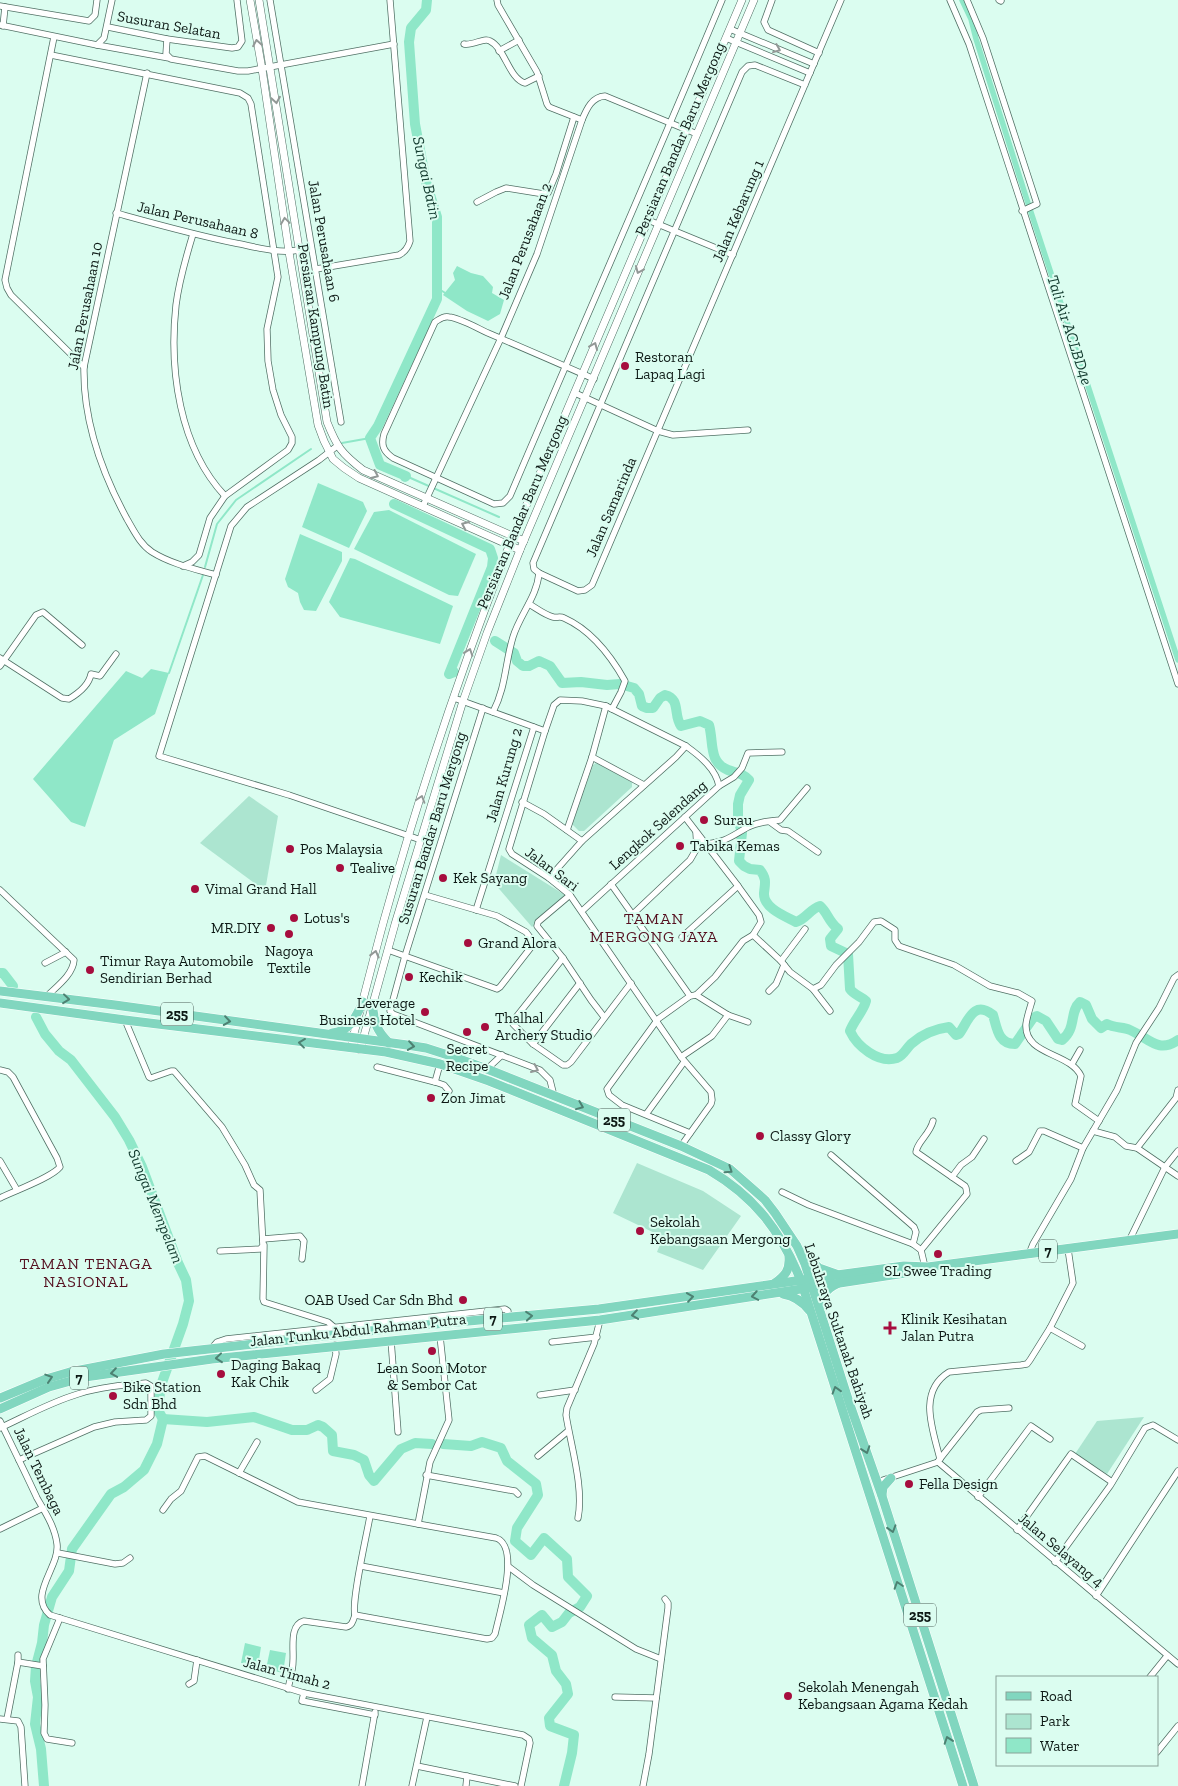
<svg xmlns="http://www.w3.org/2000/svg" width="1178" height="1786" font-family="'Zilla Slab',serif">
<rect width="100%" height="100%" fill="#dbfdf0"/>
<g fill="#ace5d0">
<polygon points="596,763 632,782 632,787 584,831 579,831 572,824 593,765"/>
<polygon points="249,796 278,816 265,891 200,843"/>
<polygon points="501,855 565,895 532,927 494,883"/>
<polygon points="637,1163 703,1191 741,1216 703,1270 657,1252 663,1237 613,1213"/>
<polygon points="1144,1417 1107,1474 1075,1454 1097,1421"/>
</g>
<g fill="#8fe7c8">
<polygon points="457,266 471,273 483,276 493,287 492,293 504,300 500,314 488,321 467,311 443,295 455,280 453,273"/>
<polygon points="318,483 363,502 367,511 349,548 302,527"/>
<polygon points="389,510 476,554 458,596 449,595 354,549 374,512"/>
<polygon points="300,534 342,552 342,561 316,611 304,610 300,602 298,593 288,587 285,579"/>
<polygon points="350,558 355,559 453,606 440,644 340,617 329,602"/>
<polygon points="151,669 169,673 155,714 114,740 85,827 71,822 33,779 126,671 142,678"/>
<polygon points="245,1643 261,1647 258,1666 241,1663"/>
<polygon points="270,1650 286,1653 283,1673 266,1669"/>
</g>
<g fill="none" stroke-linecap="round" stroke-linejoin="round">
<g stroke="#8fe7c8" stroke-width="2">
<polyline points="437,288 447,294"/>
<polyline points="342,443 370,438"/>
<polyline points="406,476 499,517"/>
<polyline points="205,567 217,524 236,500 311,449"/>
<polyline points="169,673 203,575"/>
</g>
<polyline stroke="#8fe7c8" stroke-width="5.5" points="962,0 971,19 976,39 1027,200 1178,660"/>
<g stroke="#8fe7c8" stroke-width="10">
<polyline points="405,477 406,476 380,465 370,438 378,426 437,299 437,217 426,182 415,124 409,42 411,28 426,10 427,0"/>
<polyline points="394,504 490,549 493,558 492,567 449,674 454,672"/>
<path d="M495 641 514 653 517 661 523 666H529L539 661 550 666 562 683 581 682 607 685 620 684 634 688 639 694 642 706 647 708H653L660 698 665 695C681 699 673 715 681 726L700 721 709 725C714 742 708 762 728 770 736 773 743 773 749 780L740 795 738 804V819L742 833 739 861 744 866 750 869 760 870C767 879 765 883 764 893 763 908 785 916 796 922 806 919 810 909 820 906 828 913 828 921 838 929L830 939 831 946 848 954 850 989C854 995 861 996 866 1001 863 1012 854 1020 850 1031 857 1046 878 1064 897 1058 903 1056 906 1049 911 1044 922 1034 934 1029 949 1027L956 1035 959 1034C968 1022 973 999 993 1015 997 1028 998 1044 1015 1044L1033 1018 1037 1016 1046 1021 1058 1039 1062 1040C1077 1028 1069 1012 1080 1002L1086 1005 1092 1019 1101 1028 1107 1024C1114 1028 1123 1027 1130 1030 1149 1038 1158 1054 1178 1040"/>
<polyline points="0,973 3,973 13,986"/>
<polyline points="36,1017 45,1034 59,1051 71,1060 115,1117 129,1140 142,1167 178,1263 186,1280 189,1301 183,1324 160,1388 159,1412 163,1419"/>
<polyline points="163,1419 207,1422 254,1417 292,1430 307,1430 318,1425 323,1427 332,1435 333,1451 354,1455 364,1460 369,1475 374,1481 401,1449 415,1443 432,1444"/>
<polyline points="443,1444 471,1446 482,1442 501,1448 507,1461 536,1484 538,1495 517,1528 515,1541 531,1555 544,1538 567,1559 568,1577 587,1596 580,1607 569,1613 562,1622 552,1627 542,1615 529,1625 532,1638 552,1655 556,1671 566,1684 568,1694 549,1718 550,1726 574,1735 572,1753 564,1786"/>
<polyline points="44,1786 41,1749 35,1724 38,1697 35,1681 36,1666 42,1643 44,1625 52,1597 69,1571 72,1549 111,1494 124,1487 144,1470 157,1444 163,1419"/>
</g>
<defs>
<g id="minor">
<polyline points="270,0 341,422"/>
<polyline points="497,0 498,5 537,72 547,104 549,107 582,120"/>
<polyline points="772,0 764,22 768,30 819,53"/>
<polyline points="950,0 969,44 1178,684"/>
<polyline points="967,0 983,38 1037,204 1022,211"/>
<polyline points="999,0 1001,1"/>
<polyline points="0,6 89,21 95,15 97,0"/>
<polyline points="0,25 97,45 104,38 112,0"/>
<polyline points="3,26 5,7"/>
<polyline points="108,27 167,39 232,48 238,47 242,41 237,0"/>
<polyline points="730,29 814,64"/>
<polyline points="54,37 5,280 7,288 11,295 84,367"/>
<polyline points="726,38 810,73"/>
<polyline points="167,39 166,54 171,59 238,71 248,71 394,44"/>
<path d="M464 44C473 46 484 37 490 41 505 48 509 79 525 83L539 76"/>
<polyline points="97,45 169,58"/>
<polyline points="499,51 519,40"/>
<polyline points="51,55 240,93 248,98 251,104 278,277 267,329 268,361 273,390 281,415 292,437 292,443 288,450 225,496 210,518 199,555 192,562 183,566"/>
<path d="M147 73 84 367C83 419 102 473 127 519 134 531 140 544 152 552 171 564 195 569 216 575"/>
<polyline points="805,85 755,65 748,66 742,72 533,563 534,569 539,573 578,591 585,590 592,585 841,0"/>
<polyline points="477,202 496,192 506,188 544,194 548,193 556,174 574,117"/>
<path d="M116 213C156 224 195 235 235 243 256 247 278 254 299 250"/>
<polyline points="648,220 733,255"/>
<path d="M193 234C186 257 179 281 176 305 169 369 179 447 225 496"/>
<path d="M316 269 399 255C405 252 408 248 410 241L390 0"/>
<path d="M594 379C558 363 523 348 488 333 477 328 460 318 449 317 443 316 440 319 435 322L384 434C381 445 383 451 393 458L494 504 503 503 510 496C580 331 653 166 722 0"/>
<polyline points="575,393 658,431 673,435 748,430"/>
<polyline points="337,446 319,460 247,507 231,526 159,756 289,795 421,840"/>
<path d="M423 506 501 338 537 254 582 120C587 108 592 97 605 96L697 134"/>
<path d="M529 604C536 608 545 615 553 617 557 618 560 616 564 618 591 630 611 656 625 681L621 692 612 709"/>
<path d="M0 658 62 698 69 699C79 693 89 685 91 674L100 676 116 654"/>
<polyline points="0,666 36,615 43,612 82,645"/>
<polyline points="454,698 545,731"/>
<polyline points="483,708 405,956 390,1011 393,1014 540,1070 550,1080 554,1096"/>
<path d="M493 712C506 687 505 663 513 637 520 614 537 597 539 573"/>
<polyline points="592,757 644,785"/>
<polyline points="719,786 734,777 742,768 748,753 782,752"/>
<polyline points="522,802 544,814 582,841"/>
<polyline points="685,817 738,886 759,915 761,922 753,935 743,941 715,977 696,995 690,996 658,1019 607,1089 609,1095 622,1105 690,1133"/>
<polyline points="770,822 781,830 788,831 818,852"/>
<polyline points="567,830 592,757 606,706"/>
<path d="M706 844C728 841 730 837 748 827 758 822 769 821 780 820L807 788"/>
<polyline points="549,878 582,841 676,757 686,746"/>
<polyline points="611,884 690,996"/>
<path d="M0 890 74 960C73 975 56 987 46 997"/>
<polyline points="570,895 538,922 537,926 563,958 591,1000 604,1017"/>
<polyline points="476,910 534,727"/>
<path d="M582 911 719 786C716 769 700 756 686 746L606 706 582 701 560 700 554 705 545 731 509 849 512 854 549 878 570 895 681 1057 711 1092 712 1100 711 1104 681 1146"/>
<polyline points="633,914 690,860 697,848 696,833"/>
<polyline points="753,935 781,961 790,972 813,989 830,1011"/>
<polyline points="682,937 738,886"/>
<polyline points="388,950 497,989 500,987 532,946 532,940 526,932 497,916 425,895"/>
<polyline points="563,958 513,1021 513,1024 533,1044 563,1065 567,1065 571,1062 631,983"/>
<polyline points="781,961 805,929"/>
<polyline points="45,963 66,952"/>
<path d="M813 989 821 985 836 965 859 942 874 922 881 921 895 930V940L899 946 954 965 990 986 1018 993 1032 1001C1030 1008 1027 1016 1026 1024 1024 1056 1070 1052 1081 1076L1075 1104 1099 1121"/>
<polyline points="769,991 776,984 784,965"/>
<polyline points="696,995 728,1015 748,1022"/>
<polyline points="125,1020 149,1077 151,1078 171,1071 174,1071 222,1127 245,1165 254,1185 260,1190 263,1246 260,1249 220,1251"/>
<polyline points="533,1044 580,983"/>
<polyline points="681,1057 712,1036 728,1015"/>
<polyline points="1072,1064 1080,1050"/>
<polyline points="377,1067 435,1082 444,1085 449,1091"/>
<polyline points="487,1069 502,1055"/>
<path d="M0 1070 8 1072 13 1077 57 1158 60 1167C51 1178 14 1191 0 1198"/>
<polyline points="435,1082 440,1064"/>
<polyline points="647,1113 684,1062"/>
<polyline points="1093,1131 1115,1137 1126,1146 1137,1148 1178,1176"/>
<polyline points="1137,1148 1176,1098 1178,1090"/>
<polyline points="831,1155 914,1227 916,1232 913,1244"/>
<polyline points="0,1161 17,1190"/>
<polyline points="1016,1161 1029,1152 1040,1131 1044,1131 1083,1148"/>
<polyline points="952,1177 961,1165 972,1157 984,1139"/>
<polyline points="782,1192 809,1205 913,1244 921,1250 925,1267"/>
<polyline points="263,1239 300,1236 304,1241 302,1259"/>
<polyline points="1129,1241 1165,1167 1178,1151"/>
<polyline points="264,1245 263,1299 264,1302 328,1322 335,1328"/>
<path d="M921 1250 967 1194 966 1188 965 1186 916 1152C917 1142 930 1134 933 1121"/>
<polyline points="1029,1254 1033,1244 1071,1179 1083,1148 1117,1090 1136,1043 1159,1008 1174,978 1178,975"/>
<polyline points="1050,1328 1082,1346"/>
<polyline points="391,1340 398,1432"/>
<polyline points="552,1342 597,1337"/>
<polyline points="211,1349 217,1342 226,1339 505,1309 508,1311 508,1318"/>
<polyline points="316,1390 330,1379 336,1354 335,1345"/>
<polyline points="540,1395 575,1390"/>
<path d="M0 1421C12 1446 25 1472 37 1498 45 1512 55 1527 57 1544 60 1567 27 1595 50 1615L304 1693 523 1735 529 1739 530 1743 521 1786"/>
<path d="M0 1428C26 1416 51 1402 78 1394 100 1387 123 1385 146 1383L151 1386V1416L146 1420 115 1422 94 1427 19 1460"/>
<polyline points="538,1456 568,1431"/>
<path d="M940 1459C933 1430 917 1392 949 1372L1021 1365 1027 1364 1030 1360 1050 1328 1073 1283 1068 1249"/>
<polyline points="939,1460 977,1412 981,1410 1009,1408"/>
<polyline points="938,1462 1178,1664"/>
<polyline points="239,1473 257,1442"/>
<polyline points="426,1475 515,1491 518,1494"/>
<polyline points="877,1482 938,1462"/>
<polyline points="978,1497 1031,1426 1050,1439"/>
<polyline points="163,1510 171,1499 181,1491 198,1457 205,1456 298,1502 418,1524 430,1462 449,1420 440,1336"/>
<path d="M578 1518C584 1488 571 1446 566 1415L567 1408 594 1344 600 1320"/>
<polyline points="0,1529 43,1508"/>
<polyline points="1017,1530 1071,1454 1112,1482"/>
<polyline points="58,1553 115,1564 123,1563 130,1558"/>
<polyline points="1055,1562 1110,1486 1145,1428 1153,1425 1178,1440"/>
<polyline points="361,1566 504,1593"/>
<polyline points="509,1567 533,1585 636,1649 661,1659"/>
<polyline points="1096,1596 1178,1471"/>
<path d="M355 1615 487 1639 492 1638 495 1634C499 1615 521 1546 496 1538L418 1524"/>
<polyline points="60,1618 43,1659 45,1705 44,1733 47,1739 72,1743"/>
<polyline points="18,1662 43,1666"/>
<polyline points="1150,1677 1167,1656"/>
<polyline points="189,1684 194,1681 197,1660"/>
<path d="M288 1689C290 1679 293 1670 293 1661 294 1648 289 1625 304 1621L346 1627C352 1626 353 1621 355 1615 351 1602 367 1534 370 1516"/>
<polyline points="304,1693 302,1701 375,1715"/>
<polyline points="615,1697 656,1698"/>
<polyline points="0,1719 18,1721 21,1727 25,1786"/>
<polyline points="7,1719 18,1662 18,1655"/>
<polyline points="1157,1752 1178,1726"/>
<polyline points="417,1766 515,1786"/>
<polyline points="362,1786 375,1712"/>
<polyline points="412,1786 427,1717"/>
<polyline points="466,1786 467,1776"/>
<polyline points="643,1786 649,1754 668,1608 668,1603 665,1599"/>
</g>
<g id="tertiary">
<polyline points="250,0 262,69 289,252 318,425 324,441 333,459 344,468 359,478 520,550"/>
<path d="M259 0 327 422C337 447 341 453 363 470L524 541"/>
<path d="M352 1041C363 1001 373 960 384 920 419 794 462 667 509 546L742 0"/>
<polyline points="360,1050 395,924 463,701 487,633 520,550 754,0"/>
</g>
<g id="primary">
<polyline points="0,991 115,1005 407,1045 426,1048 451,1056 487,1069 681,1146 730,1169 765,1200 775,1213 797,1246 805,1264 849,1402 882,1496 974,1786"/>
<path d="M0 1003 125 1020 386 1052 440 1064 489 1081 709 1170C755 1197 781 1231 801 1281L963 1786"/>
<path d="M372 1004C375 1023 375 1029 389 1043"/>
<path d="M332 1033C350 1032 356 1016 363 1002"/>
<polyline points="802,1252 819,1268 836,1274"/>
<path d="M775 1283C785 1276 790 1270 789 1257"/>
<path d="M783 1294C794 1296 802 1301 809 1310"/>
<path d="M820 1309C820 1297 826 1289 837 1284"/>
<polyline points="0,1398 46,1379 70,1372 164,1354 414,1326 599,1309 837,1275 904,1266 928,1267 1178,1234"/>
<polyline points="0,1409 49,1387 85,1377 212,1359 600,1320 905,1273 916,1269"/>
<polyline points="882,1495 883,1487 891,1478"/>
</g>
</defs>
<use href="#minor" stroke="#517065" stroke-width="7"/>
<use href="#tertiary" stroke="#517065" stroke-width="8"/>
<use href="#primary" stroke="#fff" stroke-width="10"/>
<use href="#minor" stroke="#fff" stroke-width="5.5"/>
<use href="#tertiary" stroke="#fff" stroke-width="7"/>
<use href="#primary" stroke="#81d6bf" stroke-width="9"/>
</g>
<defs><path id="oneway-chevron" d="M-2-3.5L2.5 0L-2 3.5" fill="none" stroke-width="1.6" stroke-linecap="round" stroke-linejoin="round" transform="scale(1.25)"/></defs>
<g stroke="#929896">
<use href="#oneway-chevron" transform="translate(257 43) rotate(-100)"/>
<use href="#oneway-chevron" transform="translate(777 49) rotate(22)"/>
<use href="#oneway-chevron" transform="translate(276 100) rotate(81)"/>
<use href="#oneway-chevron" transform="translate(285 221) rotate(-98)"/>
<use href="#oneway-chevron" transform="translate(639 270) rotate(113)"/>
<use href="#oneway-chevron" transform="translate(594 346) rotate(-67)"/>
<use href="#oneway-chevron" transform="translate(375 475) rotate(24)"/>
<use href="#oneway-chevron" transform="translate(465 525) rotate(-155)"/>
<use href="#oneway-chevron" transform="translate(469 652) rotate(-71)"/>
<use href="#oneway-chevron" transform="translate(421 799) rotate(-72)"/>
<use href="#oneway-chevron" transform="translate(375 954) rotate(-76)"/>
<use href="#oneway-chevron" transform="translate(535 1069) rotate(24)"/>
</g>
<g stroke="#4d8172">
<use href="#oneway-chevron" transform="translate(66 999) rotate(6)"/>
<use href="#oneway-chevron" transform="translate(227 1021) rotate(8)"/>
<use href="#oneway-chevron" transform="translate(302 1043) rotate(-173)"/>
<use href="#oneway-chevron" transform="translate(411 1046) rotate(8)"/>
<use href="#oneway-chevron" transform="translate(580 1106) rotate(22)"/>
<use href="#oneway-chevron" transform="translate(729 1170) rotate(34)"/>
<use href="#oneway-chevron" transform="translate(755 1296) rotate(170)"/>
<use href="#oneway-chevron" transform="translate(690 1297) rotate(-8)"/>
<use href="#oneway-chevron" transform="translate(635 1315) rotate(172)"/>
<use href="#oneway-chevron" transform="translate(529 1316) rotate(-5)"/>
<use href="#oneway-chevron" transform="translate(219 1358) rotate(174)"/>
<use href="#oneway-chevron" transform="translate(114 1373) rotate(172)"/>
<use href="#oneway-chevron" transform="translate(49 1378) rotate(-18)"/>
<use href="#oneway-chevron" transform="translate(836 1390) rotate(-107)"/>
<use href="#oneway-chevron" transform="translate(866 1450) rotate(71)"/>
<use href="#oneway-chevron" transform="translate(892 1529) rotate(73)"/>
<use href="#oneway-chevron" transform="translate(898 1585) rotate(-108)"/>
<use href="#oneway-chevron" transform="translate(948 1740) rotate(-109)"/>
</g>
<g fill="#a60d3e" stroke="#dbfdf0" stroke-width="2">
<circle cx="625" cy="366" r="5"/>
<circle cx="704" cy="820" r="5"/>
<circle cx="680" cy="846" r="5"/>
<circle cx="290" cy="849" r="5"/>
<circle cx="340" cy="868" r="5"/>
<circle cx="443" cy="878" r="5"/>
<circle cx="195" cy="889" r="5"/>
<circle cx="294" cy="918" r="5"/>
<circle cx="271" cy="928" r="5"/>
<circle cx="289" cy="934" r="5"/>
<circle cx="468" cy="943" r="5"/>
<circle cx="90" cy="970" r="5"/>
<circle cx="409" cy="977" r="5"/>
<circle cx="425" cy="1012" r="5"/>
<circle cx="485" cy="1027" r="5"/>
<circle cx="467" cy="1032" r="5"/>
<circle cx="431" cy="1098" r="5"/>
<circle cx="760" cy="1136" r="5"/>
<circle cx="640" cy="1231" r="5"/>
<circle cx="938" cy="1254" r="5"/>
<circle cx="463" cy="1300" r="5"/>
<path d="M887.5 1320.5h5v5h5v5h-5v5h-5v-5h-5v-5h5z"/>
<circle cx="432" cy="1351" r="5"/>
<circle cx="221" cy="1374" r="5"/>
<circle cx="113" cy="1396" r="5"/>
<circle cx="909" cy="1484" r="5"/>
<circle cx="788" cy="1696" r="5"/>
</g>
<g text-anchor="middle" dominant-baseline="central" stroke-width="4" stroke-linejoin="round" paint-order="stroke">
<g fill="#dbfdf0" stroke="#4b5d57" stroke-width="1">
<rect x="161" y="1002.5" width="32" height="23" rx="4"/>
<rect x="598" y="1108.5" width="32" height="23" rx="4"/>
<rect x="1039" y="1239.5" width="18" height="23" rx="4"/>
<rect x="484" y="1307.5" width="18" height="23" rx="4"/>
<rect x="70" y="1366.5" width="18" height="23" rx="4"/>
<rect x="904" y="1603.5" width="32" height="23" rx="4"/>
</g>
<g font-size="14" font-weight="bold" fill="#0d1915">
<text x="177" y="1014">255</text>
<text x="614" y="1120">255</text>
<text x="1048" y="1251">7</text>
<text x="493" y="1319">7</text>
<text x="79" y="1378">7</text>
<text x="920" y="1615">255</text>
</g>
<g font-size="15" fill="#0d1915" stroke="#dbfdf0">
<text transform="translate(169 25) rotate(10)">Susuran Selatan</text>
<text transform="translate(680 139) rotate(-67)">Persiaran Bandar Baru Mergong</text>
<text transform="translate(738 211) rotate(-67)">Jalan Kebarung 1</text>
<text transform="translate(198 220) rotate(13)">Jalan Perusahaan 8</text>
<text transform="translate(324 241) rotate(80)">Jalan Perusahaan 6</text>
<text transform="translate(525 241) rotate(-69)">Jalan Perusahaan 2</text>
<text transform="translate(85 306) rotate(-79)">Jalan Perusahaan 10</text>
<text transform="translate(316 326) rotate(81)">Persiaran Kampung Batin</text>
<text transform="translate(611 507) rotate(-67)">Jalan Samarinda</text>
<text transform="translate(522 512) rotate(-67)">Persiaran Bandar Baru Mergong</text>
<text transform="translate(504 775) rotate(-74)">Jalan Kurung 2</text>
<text transform="translate(658 825) rotate(-42)">Lengkok Selendang</text>
<text transform="translate(432 828) rotate(-73)">Susuran Bandar Baru Mergong</text>
<text transform="translate(552 869) rotate(37)">Jalan Sari</text>
<text transform="translate(358 1330) rotate(-6)">Jalan Tunku Abdul Rahman Putra</text>
<text transform="translate(839 1331) rotate(71)">Lebuhraya Sultanah Bahiyah</text>
<text transform="translate(39 1471) rotate(64)">Jalan Tembaga</text>
<text transform="translate(1061 1550) rotate(40)">Jalan Selayang 4</text>
<text transform="translate(287 1673) rotate(15)">Jalan Timah 2</text>
</g>
<g font-size="15" fill="#0d1915" stroke="#dbfdf0" text-anchor="start">
<text x="635" y="357">Restoran<tspan x="635" dy="17">Lapaq Lagi</tspan></text>
<text x="714" y="820">Surau</text>
<text x="690" y="846">Tabika Kemas</text>
<text x="300" y="849">Pos Malaysia</text>
<text x="350" y="868">Tealive</text>
<text x="453" y="878">Kek Sayang</text>
<text x="205" y="889">Vimal Grand Hall</text>
<text x="304" y="918">Lotus's</text>
<text x="261" y="928" text-anchor="end">MR.DIY</text>
<text x="478" y="943">Grand Alora</text>
<text x="289" y="951" text-anchor="middle">Nagoya<tspan x="289" dy="17">Textile</tspan></text>
<text x="100" y="961">Timur Raya Automobile<tspan x="100" dy="17">Sendirian Berhad</tspan></text>
<text x="419" y="977">Kechik</text>
<text x="415" y="1003" text-anchor="end">Leverage<tspan x="415" dy="17">Business Hotel</tspan></text>
<text x="495" y="1018">Thalhal<tspan x="495" dy="17">Archery Studio</tspan></text>
<text x="467" y="1049" text-anchor="middle">Secret<tspan x="467" dy="17">Recipe</tspan></text>
<text x="441" y="1098">Zon Jimat</text>
<text x="770" y="1136">Classy Glory</text>
<text x="650" y="1222">Sekolah<tspan x="650" dy="17">Kebangsaan Mergong</tspan></text>
<text x="938" y="1271" text-anchor="middle">SL Swee Trading</text>
<text x="453" y="1300" text-anchor="end">OAB Used Car Sdn Bhd</text>
<text x="901" y="1319">Klinik Kesihatan<tspan x="901" dy="17">Jalan Putra</tspan></text>
<text x="231" y="1365">Daging Bakaq<tspan x="231" dy="17">Kak Chik</tspan></text>
<text x="432" y="1368" text-anchor="middle">Lean Soon Motor<tspan x="432" dy="17">&amp; Sembor Cat</tspan></text>
<text x="123" y="1387">Bike Station<tspan x="123" dy="17">Sdn Bhd</tspan></text>
<text x="919" y="1484">Fella Design</text>
<text x="798" y="1687">Sekolah Menengah<tspan x="798" dy="17">Kebangsaan Agama Kedah</tspan></text>
</g>
<g font-size="16" font-style="italic" fill="#123a2e" stroke="#dbfdf0">
<text transform="translate(427 178) rotate(78)">Sungai Batin</text>
<text transform="translate(1070 330) rotate(72)">Tali Air ACLBD4e</text>
<text transform="translate(156 1206) rotate(68)">Sungai Mempelam</text>
</g>
<g font-size="16" letter-spacing="1" fill="#561121" stroke="#dbfdf0">
<text x="654" y="918">TAMAN<tspan x="654" dy="18">MERGONG JAYA</tspan></text>
<text x="86" y="1263">TAMAN TENAGA<tspan x="86" dy="18">NASIONAL</tspan></text>
</g>
</g>
<rect x="996" y="1676" width="162" height="90" fill="#dbfdf0" stroke="#89a298"/>
<rect x="1006" y="1692" width="25" height="8" fill="#81d6bf" stroke="#89a298"/>
<text x="1040" y="1701" font-size="15" fill="#0d1915">Road</text>
<rect x="1006" y="1714" width="25" height="15" fill="#ace5d0" stroke="#89a298"/>
<text x="1040" y="1726" font-size="15" fill="#0d1915">Park</text>
<rect x="1006" y="1738" width="25" height="15" fill="#8fe7c8" stroke="#89a298"/>
<text x="1040" y="1751" font-size="15" fill="#0d1915">Water</text>
</svg>
